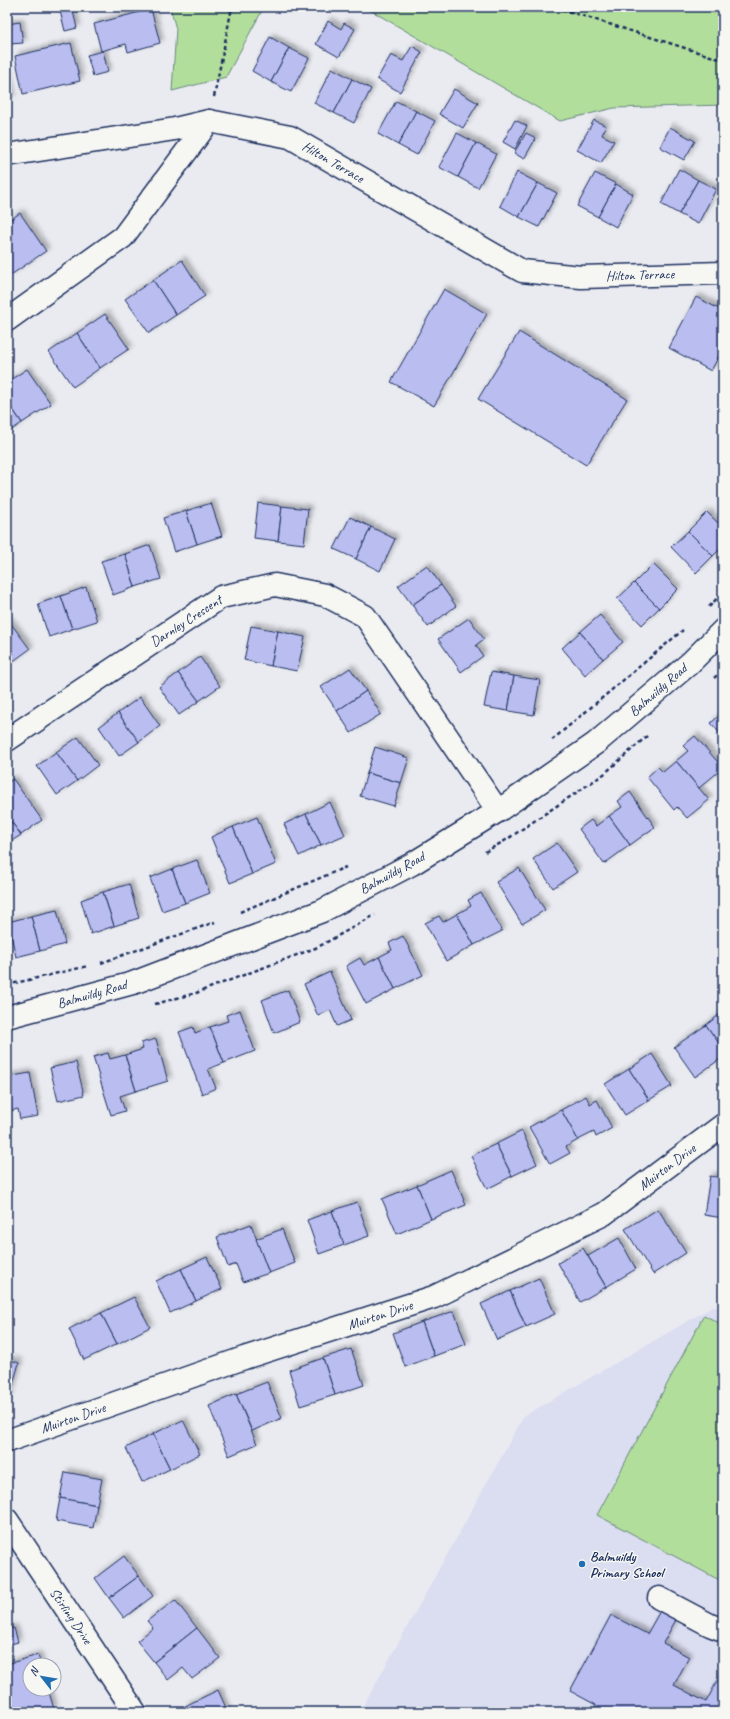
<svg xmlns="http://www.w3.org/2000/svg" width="730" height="1719" font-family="Caveat,sans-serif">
<defs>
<filter id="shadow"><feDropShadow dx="3.5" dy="-3.5" stdDeviation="2" flood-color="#0004"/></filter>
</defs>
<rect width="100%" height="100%" fill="#eaebf1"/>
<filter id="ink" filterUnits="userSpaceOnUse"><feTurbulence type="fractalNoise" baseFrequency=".025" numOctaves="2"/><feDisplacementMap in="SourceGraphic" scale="8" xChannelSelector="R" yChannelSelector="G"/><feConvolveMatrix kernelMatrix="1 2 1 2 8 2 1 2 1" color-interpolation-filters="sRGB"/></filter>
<g filter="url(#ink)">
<polygon fill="#dbddf0" points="714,1306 723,1312 723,1712 360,1712 524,1416"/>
<g fill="#b2de9c" stroke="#66867d">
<polygon points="170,7 264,7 226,77 172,91 176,29"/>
<polygon points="365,7 723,7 723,105 614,108 560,121"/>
<polygon points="704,1315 723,1325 723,1582 597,1515"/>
</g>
<g fill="#b9bdef" stroke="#1b2f5e" filter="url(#shadow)">
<polygon points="72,7 77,28 65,31 60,11"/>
<polygon points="151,9 160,43 128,52 126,44 101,51 94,24"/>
<polygon points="328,21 341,29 344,23 355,29 339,57 316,44"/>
<polygon points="20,22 23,43 10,44 7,24"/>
<polygon points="270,37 289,48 271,82 252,71"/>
<polygon points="71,43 80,81 23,94 15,56"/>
<polygon points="412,46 422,52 400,92 377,79 391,55 403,61"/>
<polygon points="289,48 309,58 291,92 271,82"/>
<polygon points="103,51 108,72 93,76 87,55"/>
<polygon points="332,68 352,79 334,113 314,103"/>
<polygon points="7,73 12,98 7,99"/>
<polygon points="352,79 371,89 354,123 334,113"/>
<polygon points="454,89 478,103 463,128 439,114"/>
<polygon points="396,101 416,111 398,145 378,134"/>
<polygon points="416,111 435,121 417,155 398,145"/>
<polygon points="515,120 527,126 515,149 503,142"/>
<polygon points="594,120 606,126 602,135 614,141 601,163 577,150"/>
<polygon points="670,127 695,141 684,160 660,147"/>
<polygon points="457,133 476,143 458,177 439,167"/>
<polygon points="526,133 536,138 524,159 514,153"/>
<polygon points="476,143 496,154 478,188 458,177"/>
<polygon points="679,169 698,180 679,214 661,204"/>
<polygon points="517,172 538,183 519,217 500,206"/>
<polygon points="595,173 616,184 598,217 577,206"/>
<polygon points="698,180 716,189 698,224 679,214"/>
<polygon points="538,183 557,193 539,227 519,217"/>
<polygon points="616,184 633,194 616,227 598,217"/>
<polygon points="20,213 46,251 8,277 7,222"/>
<polygon points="182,260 205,296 176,315 153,280"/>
<polygon points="153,280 176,315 149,333 125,299"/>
<polygon points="444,289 487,314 434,406 391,382"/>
<polygon points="696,297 723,311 723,348 711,371 669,348"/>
<polygon points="105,314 129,349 100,368 77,333"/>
<polygon points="519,332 627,399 586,465 478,399"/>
<polygon points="77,333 100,368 73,387 49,352"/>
<polygon points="27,369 51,404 22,423 7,401 7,382"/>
<polygon points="7,401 22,423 7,433"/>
<polygon points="211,503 222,536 197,544 186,511"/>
<polygon points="258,503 282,506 278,541 254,538"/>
<polygon points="282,506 308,509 304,544 278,541"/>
<polygon points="186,511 197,544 174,552 163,518"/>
<polygon points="707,512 723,528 723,546 713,556 688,531"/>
<polygon points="350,517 371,527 356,559 334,549"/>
<polygon points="371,527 395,539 380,571 356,559"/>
<polygon points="688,531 713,556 696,573 671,547"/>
<polygon points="150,545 161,579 135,587 125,554"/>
<polygon points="125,554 135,587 113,595 101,561"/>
<polygon points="653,564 678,589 659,608 634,583"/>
<polygon points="427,565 441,585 412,605 398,586"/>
<polygon points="634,583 659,608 642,625 617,599"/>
<polygon points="441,585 456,606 428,627 412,605"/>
<polygon points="86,587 97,621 72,629 61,596"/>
<polygon points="61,596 72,629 49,637 38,604"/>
<polygon points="600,615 623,642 603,659 580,632"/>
<polygon points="469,618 484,639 476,645 483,656 461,672 438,639"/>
<polygon points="9,621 30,649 8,665 7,663 7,622"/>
<polygon points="251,626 278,631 271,666 244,660"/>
<polygon points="278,631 305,637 297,671 271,666"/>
<polygon points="580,632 603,659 585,675 562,648"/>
<polygon points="200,657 220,686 199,701 178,673"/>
<polygon points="350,668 366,691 337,711 321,687"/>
<polygon points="491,672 514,676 508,711 484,707"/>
<polygon points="178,673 199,701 179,715 159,687"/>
<polygon points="514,676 540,680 534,715 508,711"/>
<polygon points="366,691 381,714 351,733 337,711"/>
<polygon points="140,697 160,726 139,742 118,713"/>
<polygon points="723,712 723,737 711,723"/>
<polygon points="118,713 139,742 119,756 99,727"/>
<polygon points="695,736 723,768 699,788 676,761 688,751 683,746"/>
<polygon points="78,737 98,765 77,781 56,752"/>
<polygon points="375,747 409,758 401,783 367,773"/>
<polygon points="56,752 77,781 57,795 37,766"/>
<polygon points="676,761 709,800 687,818 677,807 674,810 647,777 658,767 663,772"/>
<polygon points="367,773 401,783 394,806 360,796"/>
<polygon points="13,779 42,820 21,835 7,816 7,783"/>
<polygon points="630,792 655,827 630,845 609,816 622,807 618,801"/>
<polygon points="330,802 345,835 321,845 306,814"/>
<polygon points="306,814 321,845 299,856 284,824"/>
<polygon points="7,816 21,835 7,844"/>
<polygon points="609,816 630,845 604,864 579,829 591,820 596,826"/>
<polygon points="257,817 276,864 252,874 233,827"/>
<polygon points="233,827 252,874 230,883 211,837"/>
<polygon points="557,843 577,872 553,888 533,859"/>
<polygon points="197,860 210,893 185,903 172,869"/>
<polygon points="519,868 545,910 522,924 496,882"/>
<polygon points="172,869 185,903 162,911 150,878"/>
<polygon points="129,884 139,918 114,926 103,892"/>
<polygon points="103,892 114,926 91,934 81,900"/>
<polygon points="481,893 502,931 474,945 457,914 471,906 468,900"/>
<polygon points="57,910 65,944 40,951 31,916"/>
<polygon points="457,914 474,945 446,961 425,923 439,916 443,922"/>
<polygon points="31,916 40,951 16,957 8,922"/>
<polygon points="403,936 423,975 395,989 379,957 392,950 389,943"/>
<polygon points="379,957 395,989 366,1004 346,966 360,958 364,965"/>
<polygon points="330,972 351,1020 337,1026 330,1010 318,1016 304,984"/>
<polygon points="288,990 300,1022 274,1033 262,1000"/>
<polygon points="240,1010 255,1051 224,1063 210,1027 228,1021 226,1015"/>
<polygon points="723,1012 723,1049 706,1025"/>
<polygon points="706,1025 723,1049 723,1057 695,1077 674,1047"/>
<polygon points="193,1027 195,1033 210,1027 224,1063 208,1069 216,1088 202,1094 179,1032"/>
<polygon points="156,1039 168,1081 136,1091 125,1055 143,1049 141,1043"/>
<polygon points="108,1053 110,1059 125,1055 136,1091 120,1096 125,1111 111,1115 93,1057"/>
<polygon points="652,1054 672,1086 649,1100 629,1069"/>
<polygon points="76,1062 84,1095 58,1101 50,1068"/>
<polygon points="629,1069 649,1100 625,1115 605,1084"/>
<polygon points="30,1073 38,1116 20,1119 18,1109 10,1111 7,1094 7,1077"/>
<polygon points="586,1096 590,1104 597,1100 612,1128 596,1137 594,1132 578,1140 561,1110"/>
<polygon points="561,1110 578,1140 566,1147 570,1153 550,1164 529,1127"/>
<polygon points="522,1131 537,1164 512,1176 496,1144"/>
<polygon points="496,1144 512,1176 487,1189 471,1156"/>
<polygon points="451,1170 466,1205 431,1219 417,1185"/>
<polygon points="710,1176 723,1178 723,1218 704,1215"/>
<polygon points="417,1185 431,1219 397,1234 382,1199"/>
<polygon points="357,1202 369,1236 344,1245 332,1211"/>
<polygon points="658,1209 686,1253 653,1274 625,1229"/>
<polygon points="332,1211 344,1245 319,1254 307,1220"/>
<polygon points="251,1224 269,1273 243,1282 236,1264 228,1267 217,1237"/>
<polygon points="282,1229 295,1263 269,1273 256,1239"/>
<polygon points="619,1238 636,1269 606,1287 588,1256"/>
<polygon points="583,1248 606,1287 580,1302 558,1263"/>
<polygon points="207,1257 222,1289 196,1301 181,1269"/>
<polygon points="181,1269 196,1301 170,1313 156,1281"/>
<polygon points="539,1278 555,1314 526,1327 510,1291"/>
<polygon points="510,1291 526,1327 497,1340 481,1304"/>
<polygon points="134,1297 150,1327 117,1344 101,1313"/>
<polygon points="454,1311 466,1344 434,1356 422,1322"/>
<polygon points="101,1313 117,1344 84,1360 69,1329"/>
<polygon points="422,1322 434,1356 405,1367 393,1333"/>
<polygon points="351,1349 364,1385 335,1395 323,1358"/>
<polygon points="323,1358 335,1395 300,1406 289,1370"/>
<polygon points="7,1359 19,1363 9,1398 7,1397"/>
<polygon points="267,1382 282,1418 252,1431 236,1394"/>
<polygon points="236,1394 257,1444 229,1456 209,1406"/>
<polygon points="183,1420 200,1454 170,1469 153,1434"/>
<polygon points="153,1434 170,1469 142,1482 126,1448"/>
<polygon points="65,1472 102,1479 97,1505 60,1498"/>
<polygon points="60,1498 97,1505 93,1528 56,1521"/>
<polygon points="124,1556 139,1576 109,1598 95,1578"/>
<polygon points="139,1576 153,1596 124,1618 109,1598"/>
<polygon points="175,1600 197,1628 154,1662 137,1641 153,1628 147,1621"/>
<polygon points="661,1609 677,1618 663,1643 689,1657 674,1685 706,1702 723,1670 723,1712 670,1712 662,1708 659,1712 593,1712 596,1705 570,1691 611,1615 647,1634"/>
<polygon points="14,1628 18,1642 7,1645 7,1629"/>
<polygon points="197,1628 220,1658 192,1679 183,1668 168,1680 154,1662"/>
<polygon points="38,1655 41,1665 30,1665 30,1689 48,1689 54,1709 43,1712 15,1712 10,1695 7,1696 7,1664"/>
<polygon points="218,1690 227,1710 222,1712 188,1712 185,1706"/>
</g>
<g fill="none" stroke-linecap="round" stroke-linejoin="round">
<defs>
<g id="minor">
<polyline points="7,155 175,129 209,121 290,137 522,271 581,277 723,273"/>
<polyline points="7,320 123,237 209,121"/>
<polyline points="7,740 221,597 275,585 325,595 365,616 498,811"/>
<polyline points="7,1017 133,983 322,911 412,864 498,811 596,743 690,663 723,630"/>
<polyline points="7,1441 244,1358 434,1297 604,1214 723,1125"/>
<polyline points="7,1520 135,1712"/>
<polyline points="659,1598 710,1625 723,1630"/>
</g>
</defs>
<use href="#minor" stroke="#1b2f5e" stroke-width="25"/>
<g stroke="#1b2f5e" stroke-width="2.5" stroke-dasharray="4 3" stroke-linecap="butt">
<polyline points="555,7 723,60"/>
<polyline points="214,97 232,7"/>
<polyline points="709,607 723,592"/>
<polyline points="714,678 723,670"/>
<polyline points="552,740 683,630"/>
<polyline points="485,852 506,840 604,774 647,736"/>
<polyline points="240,912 346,867"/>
<polyline points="101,963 215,922"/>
<polyline points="7,985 88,966"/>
<polyline points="155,1004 196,993 318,947 375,915"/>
</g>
<use href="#minor" stroke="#f6f6f2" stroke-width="22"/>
</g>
</g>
<circle fill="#1f6fb2" stroke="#f6f6f2" stroke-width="1.5" cx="582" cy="1564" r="4"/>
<g text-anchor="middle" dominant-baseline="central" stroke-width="3" stroke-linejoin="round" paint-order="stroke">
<g font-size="14" fill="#1b2f5e" stroke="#f6f6f2">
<text transform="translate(333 162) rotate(30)">Hilton Terrace</text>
<text transform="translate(640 275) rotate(-2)">Hilton Terrace</text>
<text transform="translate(186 621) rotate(-33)">Darnley Crescent</text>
<text transform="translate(658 690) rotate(-41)">Balmuildy Road</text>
<text transform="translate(392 873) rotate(-29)">Balmuildy Road</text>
<text transform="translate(92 994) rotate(-16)">Balmuildy Road</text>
<text transform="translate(667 1167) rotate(-37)">Muirton Drive</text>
<text transform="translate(380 1315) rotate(-18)">Muirton Drive</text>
<text transform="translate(73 1418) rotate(-19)">Muirton Drive</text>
<text transform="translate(71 1616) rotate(56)">Stirling Drive</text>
</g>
<g font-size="14" font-weight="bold" fill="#1b2f5e" stroke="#f6f6f2" text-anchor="start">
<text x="590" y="1556">Balmuildy<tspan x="590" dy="16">Primary School</tspan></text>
</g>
</g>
<rect width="730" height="1719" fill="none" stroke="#f6f6f2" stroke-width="24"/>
<rect x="12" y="12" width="706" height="1695" fill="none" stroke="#1b2f5e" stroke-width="1.5" filter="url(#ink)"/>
<g transform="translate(42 1677) rotate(301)"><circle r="19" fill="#f6f6f2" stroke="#9ea6b7"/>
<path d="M0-3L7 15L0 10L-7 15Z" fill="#1f6fb2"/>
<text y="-6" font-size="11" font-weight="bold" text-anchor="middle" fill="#1b2f5e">N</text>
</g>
</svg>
